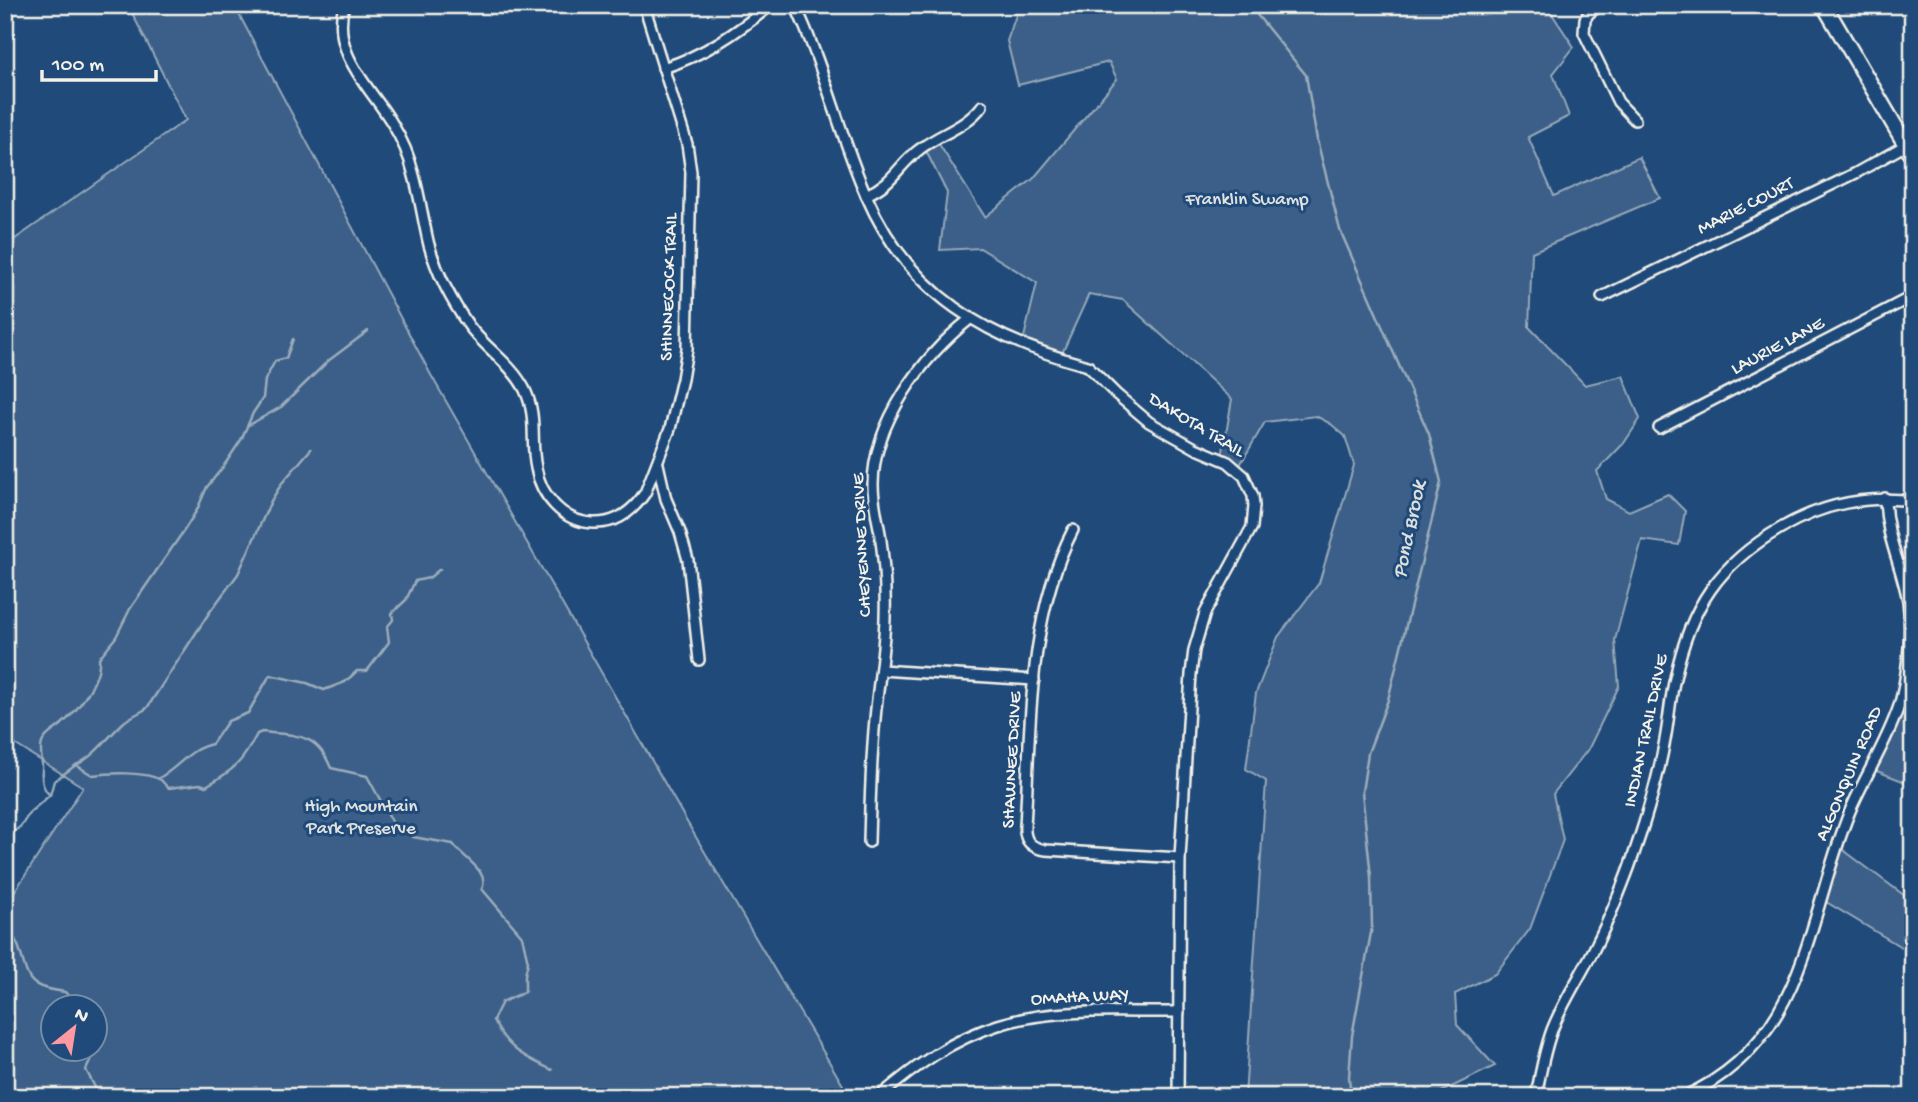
<svg xmlns="http://www.w3.org/2000/svg" width="1918" height="1102" font-family="'Gochi Hand',sans-serif">
<rect width="100%" height="100%" fill="#1f4a7a"/>
<filter id="ink" filterUnits="userSpaceOnUse"><feTurbulence type="fractalNoise" baseFrequency=".0143" numOctaves="2"/><feDisplacementMap in="SourceGraphic" scale="14" xChannelSelector="R" yChannelSelector="G"/><feConvolveMatrix kernelMatrix="1 2 1 2 8 2 1 2 1" color-interpolation-filters="sRGB"/></filter>
<g filter="url(#ink)">
<g fill="#3a5f88" stroke="#97a8b8" stroke-width="2" fill-rule="evenodd">
<path d="M128 5H234L431 375 687 822 850 1097H5V906L83 787 5 738V246L186 120ZM52 1007H94V1050H52Z"/>
<polygon points="1010,5 1099,5 1112,14 1124,5 1546,5 1574,47 1553,74 1569,116 1528,137 1554,196 1639,157 1660,198 1532,252 1529,327 1585,385 1623,376 1640,419 1624,443 1597,471 1606,499 1629,511 1668,494 1685,511 1679,545 1642,540 1615,640 1619,686 1589,748 1553,794 1563,840 1530,929 1495,974 1455,994 1457,1025 1495,1066 1441,1092 1439,1097 1245,1097 1266,781 1246,769 1256,693 1278,637 1319,583 1354,465 1345,436 1331,424 1316,416 1265,422 1237,470 1221,463 1232,399 1123,300 1089,294 1059,360 1021,350 1037,283 980,248 940,250 947,193 925,149 937,141 985,217 1033,179 1117,79 1109,62 1018,85 1007,41 1016,15"/>
<polygon points="1899,707 1913,714 1913,785 1869,768"/>
<polygon points="1838,846 1913,902 1913,954 1823,900"/>
</g>
<g fill="none" stroke-linecap="round" stroke-linejoin="round">
<g stroke="#9cacbb" stroke-width="2.5">
<polyline points="1249,5 1306,75 1317,140 1340,230 1429,434 1441,482 1388,700 1368,753 1362,792 1371,877 1372,927 1352,1036 1349,1077 1351,1097"/>
<polyline points="249,425 281,407 328,361 368,331"/>
<path d="M76 765C95 756 108 737 123 723 129 717 140 713 147 708L209 613 238 574 271 501 282 483 311 449"/>
<path d="M159 778C181 766 188 749 212 744L228 721 248 713 270 675 307 683 324 690 345 682 357 671H367L389 642 387 627 393 620 392 613 406 600 415 581 429 578 440 569"/>
<path d="M50 795C42 789 41 780 42 770 43 761 39 751 42 743 45 734 56 730 62 724 78 710 102 679 99 658L116 637 130 609 185 529 197 510 207 487 223 467 241 440 253 413 263 398 265 380 275 361 286 358 293 339"/>
<path d="M5 842 9 836 21 826 30 812 50 795 54 781 76 765 92 775C109 773 145 771 161 780 161 780 168 788 169 788L200 784 206 786C234 770 242 763 257 734L262 732C297 736 316 732 331 768L367 776 393 823 413 837 453 844C463 858 490 871 482 889L522 936 528 962 525 975V992L502 1002 493 1020C507 1049 523 1056 552 1070"/>
<path d="M5 923C10 931 16 939 19 948 30 983 26 986 65 992L78 1007"/>
<polyline points="87,1050 92,1057 86,1070 100,1097"/>
</g>
<defs>
<g id="minor">
<path d="M344 5C331 54 369 85 392 123 401 138 409 155 413 172 420 196 423 221 429 245 437 273 452 302 469 326 486 349 512 364 525 390 538 418 530 440 536 468 541 496 563 522 593 523 616 524 633 511 645 493L670 429 682 379 687 349 691 172 687 144 644 5"/>
<path d="M795 5C824 66 839 133 866 195 909 295 987 339 1088 366L1116 394 1149 422 1195 448 1228 462 1244 476 1253 496 1254 506 1252 527 1205 613 1194 650 1191 674 1180 858 1178 1097"/>
<polyline points="1600,5 1589,13 1585,19 1584,33 1618,102 1635,120"/>
<path d="M663 68C705 55 737 32 771 5"/>
<path d="M866 195C894 183 898 165 920 149 941 133 965 128 982 106"/>
<polyline points="1602,297 1856,173 1906,145"/>
<polyline points="1659,428 1913,296"/>
<polyline points="658,464 666,499 680,532 688,560 699,660"/>
<path d="M1073 530C1027 619 1031 728 1025 826 1024 841 1031 848 1046 850L1180 858"/>
<polyline points="881,670 1034,680"/>
<path d="M869 842C870 801 871 760 875 719 878 685 884 652 885 618 886 590 884 561 880 533 877 517 873 501 873 485 873 423 923 356 970 319"/>
<path d="M879 1097C915 1066 953 1039 998 1025 1056 1007 1120 1013 1179 1012"/>
<path d="M1536 1097C1540 1074 1544 1052 1552 1030 1564 999 1584 971 1598 941 1610 917 1620 892 1629 868 1644 826 1657 784 1665 740 1669 720 1670 698 1675 678 1690 607 1719 564 1781 528 1823 504 1865 495 1913 501"/>
<path d="M1683 1097C1808 1041 1805 921 1850 811 1865 776 1887 742 1899 706 1905 687 1907 668 1909 648 1910 633 1910 616 1908 601 1901 563 1886 539 1885 498"/>
</g>
<polyline id="primary" points="1824,5 1913,157"/>
</defs>
<use href="#minor" stroke="#f4f1e8" stroke-width="14"/>
<use href="#primary" stroke="#f4f1e8" stroke-width="19"/>
<use href="#minor" stroke="#1f4a7a" stroke-width="9"/>
<use href="#primary" stroke="#1f4a7a" stroke-width="14"/>
</g>
</g>
<g text-anchor="middle" dominant-baseline="central" stroke-width="6" stroke-linejoin="round" paint-order="stroke">
<g font-size="19" fill="#e1e2de" stroke="#1f4a7a">
<text x="1247" y="200">Franklin Swamp</text>
<text x="361" y="807">High Mountain<tspan x="361" dy="22">Park Preserve</tspan></text>
</g>
<g font-size="19" fill="#f4f1e8" stroke="#1f4a7a">
<text transform="translate(1746 207) rotate(-27)">MARIE COURT</text>
<text transform="translate(670 287) rotate(-88)">SHINNECOCK TRAIL</text>
<text transform="translate(1778 347) rotate(-28)">LAURIE LANE</text>
<text transform="translate(1196 426) rotate(31)">DAKOTA TRAIL</text>
<text transform="translate(863 545) rotate(-93)">CHEYENNE DRIVE</text>
<text transform="translate(1647 731) rotate(-78)">INDIAN TRAIL DRIVE</text>
<text transform="translate(1013 760) rotate(-87)">SHAWNEE DRIVE</text>
<text transform="translate(1850 774) rotate(-67)">ALGONQUIN ROAD</text>
<text transform="translate(1080 998) rotate(-3)">OMAHA WAY</text>
</g>
<g font-size="21" font-style="italic" fill="#dee0dd" stroke="#1f4a7a">
<text transform="translate(1411 530) rotate(-78)">Pond Brook</text>
</g>
</g>
<rect width="1918" height="1102" fill="none" stroke="#1f4a7a" stroke-width="28"/>
<rect x="14" y="14" width="1890" height="1074" fill="none" stroke="#f4f1e8" stroke-width="2.5" filter="url(#ink)"/>
<g transform="translate(74 1028) rotate(30)"><circle r="33" fill="#1f4a7a" stroke="#748da6" stroke-width="2"/>
<path d="M0-5L12 26L0 18L-12 26Z" fill="#ff9aa2"/>
<text y="-10" font-size="19" font-weight="bold" text-anchor="middle" fill="#f4f1e8">N</text>
</g>
<path d="M42 70v10h114v-10" fill="none" stroke="#f4f1e8" stroke-width="3.5"/>
<text x="52" y="70" font-size="21" fill="#f4f1e8" stroke="#1f4a7a" stroke-width="5" paint-order="stroke">100 m</text>
</svg>
